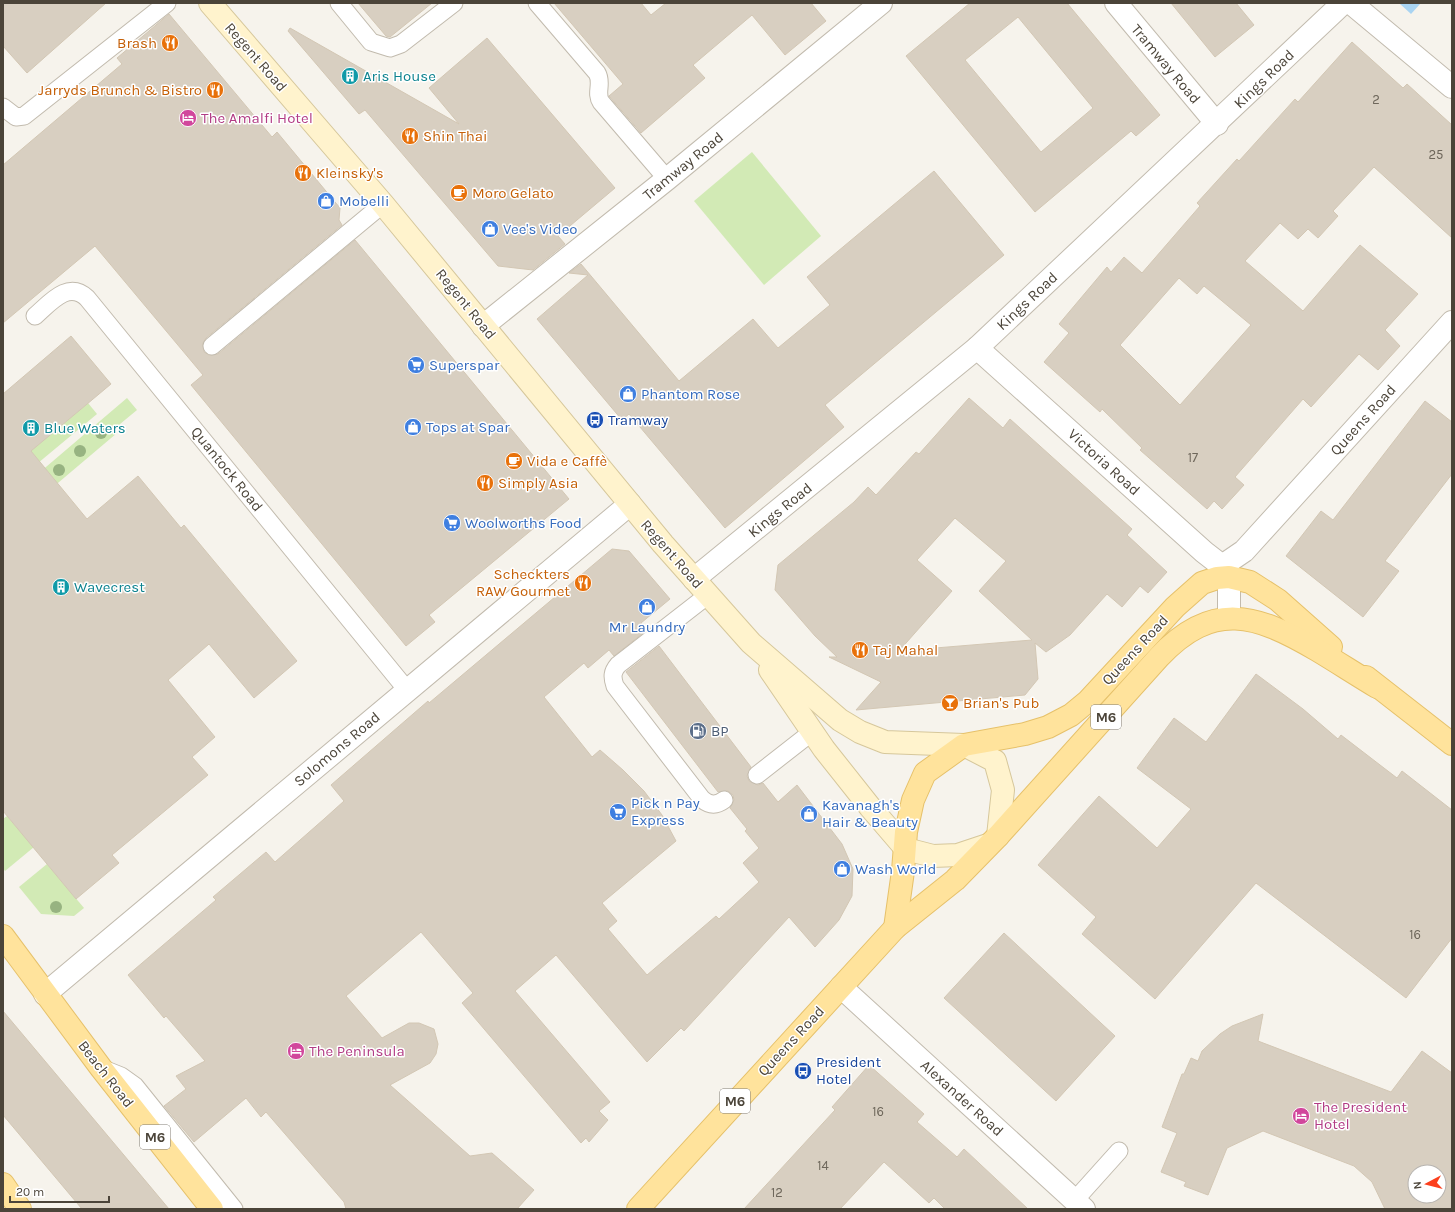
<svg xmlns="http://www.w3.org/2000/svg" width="1455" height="1212" font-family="Karla,sans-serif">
<rect width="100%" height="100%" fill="#f6f3ec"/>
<g fill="#d2eab5">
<polygon points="752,152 821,236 764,285 694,201"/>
<polygon points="127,398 137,410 114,429 117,433 39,499 26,484"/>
<polygon points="88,403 97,414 26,473 17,462"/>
<polygon points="7,816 34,847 5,871 3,868 3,819"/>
<polygon points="47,864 84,908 74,916 41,914 19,887"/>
</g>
<polygon fill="#a9d4f2" points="1399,3 1421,3 1411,14"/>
<g fill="#d8cfc1" stroke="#d3c7b4" fill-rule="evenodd">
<polygon points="3,3 106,3 27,73 3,46"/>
<polygon points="358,3 432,3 390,37 386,36"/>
<polygon points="554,3 641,3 651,15 666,3 811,3 826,21 785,55 752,15 693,65 705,78 641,133 609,96 623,84"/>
<path d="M970 3H1067L1160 115 1136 136 1131 131 1035 212 906 56ZM1018 17 1093 108 1041 152 965 60Z"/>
<polygon points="1171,3 1236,3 1254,25 1215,57"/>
<polygon points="169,14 272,137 277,132 340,208 339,220 342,225 206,338 203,343 204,352 209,355 218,354 355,240 569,499 429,615 435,622 406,646 191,385 203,375 95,246 3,323 3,165 122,64 117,58"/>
<polygon points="290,28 459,124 429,88 487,38 615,188 558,236 565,244 533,270 498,266 365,110 359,114 288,31"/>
<path d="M1352 42 1403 88 1407 84 1452 125V238L1374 167 1333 211 1338 216 1318 238 1308 229 1298 239 1280 223 1245 261 1303 311 1360 245 1418 294 1385 330 1400 346 1378 370 1359 354 1311 407 1303 399 1235 477 1244 485 1222 509 1214 501 1207 509 1140 450 1142 448 1102 409 1100 412 1044 362 1069 333 1059 324 1107 267 1111 272 1124 257 1142 273 1200 206 1197 203 1237 159 1239 161 1295 99 1298 102ZM1179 278 1197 294 1204 286 1251 325 1180 405 1120 345Z"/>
<polygon points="934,171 1004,255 825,405 844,427 725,528 629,414 622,420 537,319 588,275 569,273 581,264 679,381 753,319 778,348 830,305 807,277"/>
<polygon points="71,336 111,384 31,451 87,519 138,476 181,528 184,525 297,661 254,698 209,644 168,680 215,737 192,757 208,775 112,855 119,863 76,899 3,811 3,394"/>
<path d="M969 398 1003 428 1010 419 1132 529 1127 535 1167 572 1148 593 1140 586 1122 607 1107 594 1070 635 1046 652 1035 643 1038 679 1025 695 856 710 881 682 829 657H837L815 636 775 590 778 565 854 502 868 487 876 495 916 452 919 454ZM955 518 1006 561 979 591 1032 640 899 651 952 591 917 560Z"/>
<polygon points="1425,401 1452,422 1452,474 1385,561 1399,571 1363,617 1286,556 1321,511 1333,520"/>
<polygon points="612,549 629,551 670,599 641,623 647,630 614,656 609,650 588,668 584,663 544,697 592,757 600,750 623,770 644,791 662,815 676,841 602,903 617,921 608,929 647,975 716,916 719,919 759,882 743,863 759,848 745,831 747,829 730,808 734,800 733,795 728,791 718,792 626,672 659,646 751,767 747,776 749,781 758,785 763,783 778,802 797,785 842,844 853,869 852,896 839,920 815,947 789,917 684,1031 681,1028 647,1062 556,955 515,991 610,1102 599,1111 608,1120 589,1142 586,1138 581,1143 462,1003 473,993 421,932 346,996 382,1038 409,1023 419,1023 434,1029 438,1044 436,1054 430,1063 390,1085 470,1156 492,1153 534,1190 517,1209 346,1209 344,1202 266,1112 261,1117 246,1098 194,1142 164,1106 186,1089 176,1076 205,1061 166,1016 164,1018 128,975 216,900 213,897 266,852 275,862 324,819 344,801 331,785 428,701 429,703"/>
<polygon points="1256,674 1303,709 1338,739 1341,735 1397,778 1402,771 1452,810 1452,938 1406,998 1256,883 1155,999 1082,934 1096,917 1038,865 1099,796 1157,848 1191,809 1137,768 1174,718 1206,742"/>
<polygon points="1004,933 1115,1036 1056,1101 944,998"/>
<polygon points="3,1011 123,1154 169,1209 82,1209 3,1115"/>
<path d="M1263 1014 1258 1041 1391 1092 1422 1051 1452 1073V1209H1385L1372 1182 1354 1166 1263 1131 1227 1148 1208 1195 1184 1186 1186 1182 1161 1172 1177 1133 1162 1127 1182 1074H1184L1191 1058 1198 1061 1202 1051 1220 1034 1232 1026ZM1415 1172H1439V1196H1415Z"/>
<polygon points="869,1065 924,1114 917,1122 957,1157 964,1149 1028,1209 945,1209 934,1198 929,1203 884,1162 840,1209 744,1209 835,1110 832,1107"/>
</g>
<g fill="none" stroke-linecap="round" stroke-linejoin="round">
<defs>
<g id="service">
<polyline points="339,3 371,42 390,48 401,44 454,3"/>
<path d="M537 3 597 73C603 83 595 93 601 102L667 179"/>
<polyline points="3,107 16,117 24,116 167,3"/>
<path d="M35 316C50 303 68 280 87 298L407 690"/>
<polyline points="212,346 383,204"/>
<path d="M708 595 618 665C612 672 612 677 615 686L702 799C709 805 716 806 724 800"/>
<polyline points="757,775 812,732"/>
<polyline points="101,1068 121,1076 135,1086 234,1209"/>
<polyline points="1075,1200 1119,1151"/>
</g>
<g id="minor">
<polyline points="1116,3 1217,124"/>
<polyline points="1351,3 1452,87"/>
<polyline points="483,326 667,179 881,3"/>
<polyline points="977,348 1204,552 1222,566 1229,577 1229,618"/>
<polyline points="1222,566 1244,551 1452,322"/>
<polyline points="694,579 977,348 1343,3"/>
<polyline points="841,987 1084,1209"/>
<polyline points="45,994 630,504"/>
</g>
<g id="secondary">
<polyline points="210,3 383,204 663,544 751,643 840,720 860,732 885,742 964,745 995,761 1003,790 998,836"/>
<polyline points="770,670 824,749 870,807 906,849 933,856 958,855 988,845"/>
</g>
<g id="primary">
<polyline points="1366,677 1452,744"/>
<polyline points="895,928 903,871 906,832 913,800 925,773 964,745 1025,734 1048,727 1071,715 1088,701 1175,607 1202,583 1217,578 1229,577 1250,582 1278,600 1331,647"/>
<polyline points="3,936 101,1068 212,1209"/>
<polyline points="3,1184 20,1209"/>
<path d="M638 1209 895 928 955 880 998 836 1159 657C1213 600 1256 614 1317 650 1337 662 1357 675 1377 687"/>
</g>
</defs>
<use href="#service" stroke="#c2bbae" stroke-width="19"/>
<use href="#minor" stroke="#c2bbae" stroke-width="24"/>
<use href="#secondary" stroke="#d6c79b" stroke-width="24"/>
<use href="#primary" stroke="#e6c16a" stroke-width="24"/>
<use href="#service" stroke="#fff" stroke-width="17"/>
<use href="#minor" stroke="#fff" stroke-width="22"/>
<use href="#secondary" stroke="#fff3cd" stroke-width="22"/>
<use href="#primary" stroke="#ffe39c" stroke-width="22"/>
</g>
<g fill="#97b381">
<circle cx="101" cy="433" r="6"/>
<circle cx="80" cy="451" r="6"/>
<circle cx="59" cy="470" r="6"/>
<circle cx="56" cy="907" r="6"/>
</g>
<defs>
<symbol id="restaurant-disc" viewBox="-11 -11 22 22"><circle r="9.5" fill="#e8710a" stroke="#fff"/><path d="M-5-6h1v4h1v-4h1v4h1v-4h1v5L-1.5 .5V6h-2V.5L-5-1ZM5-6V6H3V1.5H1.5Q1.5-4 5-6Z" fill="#fff"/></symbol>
<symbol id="building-disc" viewBox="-11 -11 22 22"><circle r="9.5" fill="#0f9aa8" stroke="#fff"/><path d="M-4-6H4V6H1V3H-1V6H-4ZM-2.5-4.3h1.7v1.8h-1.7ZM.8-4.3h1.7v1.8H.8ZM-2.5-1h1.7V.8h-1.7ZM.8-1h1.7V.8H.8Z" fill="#fff"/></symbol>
<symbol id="hotel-disc" viewBox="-11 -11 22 22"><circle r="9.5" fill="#d1479c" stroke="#fff"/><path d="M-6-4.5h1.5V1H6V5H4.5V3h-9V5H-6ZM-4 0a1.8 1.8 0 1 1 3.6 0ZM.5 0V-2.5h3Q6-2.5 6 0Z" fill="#fff"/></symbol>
<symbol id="cafe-disc" viewBox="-11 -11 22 22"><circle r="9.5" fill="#e8710a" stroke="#fff"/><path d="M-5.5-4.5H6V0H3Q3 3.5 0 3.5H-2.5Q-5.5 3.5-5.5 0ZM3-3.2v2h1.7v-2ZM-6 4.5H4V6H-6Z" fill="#fff"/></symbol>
<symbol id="shop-disc" viewBox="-11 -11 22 22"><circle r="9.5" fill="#3f7fe0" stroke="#fff"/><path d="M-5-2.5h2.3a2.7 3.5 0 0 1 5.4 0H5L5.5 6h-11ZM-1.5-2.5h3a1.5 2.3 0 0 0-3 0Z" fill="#fff"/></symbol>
<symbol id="supermarket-disc" viewBox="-11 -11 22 22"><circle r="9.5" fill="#3f7fe0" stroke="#fff"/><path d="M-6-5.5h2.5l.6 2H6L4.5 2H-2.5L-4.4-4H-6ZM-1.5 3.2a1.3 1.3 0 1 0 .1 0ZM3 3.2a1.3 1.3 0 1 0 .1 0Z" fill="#fff"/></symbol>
<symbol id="bus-disc" viewBox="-11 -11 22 22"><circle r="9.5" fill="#1a4fb4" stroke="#fff"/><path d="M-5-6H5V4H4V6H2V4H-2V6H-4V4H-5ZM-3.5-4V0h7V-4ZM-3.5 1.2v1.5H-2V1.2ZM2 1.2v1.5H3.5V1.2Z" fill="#fff"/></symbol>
<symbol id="bar-disc" viewBox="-11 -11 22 22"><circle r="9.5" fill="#e8710a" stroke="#fff"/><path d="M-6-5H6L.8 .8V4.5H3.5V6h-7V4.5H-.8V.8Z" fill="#fff"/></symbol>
<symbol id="fuel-disc" viewBox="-11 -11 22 22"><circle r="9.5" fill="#5c6f8a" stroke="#fff"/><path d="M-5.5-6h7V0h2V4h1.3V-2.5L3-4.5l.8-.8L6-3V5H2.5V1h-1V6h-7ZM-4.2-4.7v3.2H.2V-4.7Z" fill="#fff"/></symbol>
</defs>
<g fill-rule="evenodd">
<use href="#restaurant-disc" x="160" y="33" width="20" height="20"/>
<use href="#building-disc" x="340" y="66" width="20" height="20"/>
<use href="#restaurant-disc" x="205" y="80" width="20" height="20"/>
<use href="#hotel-disc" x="178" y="108" width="20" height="20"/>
<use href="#restaurant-disc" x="400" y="126" width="20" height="20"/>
<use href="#restaurant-disc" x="293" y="163" width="20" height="20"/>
<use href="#cafe-disc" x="449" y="183" width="20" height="20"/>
<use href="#shop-disc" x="316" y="191" width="20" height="20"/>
<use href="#shop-disc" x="480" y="219" width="20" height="20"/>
<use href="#supermarket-disc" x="406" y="355" width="20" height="20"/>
<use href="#shop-disc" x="618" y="384" width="20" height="20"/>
<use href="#bus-disc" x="585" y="410" width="20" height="20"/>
<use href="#shop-disc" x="403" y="417" width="20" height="20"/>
<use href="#building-disc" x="21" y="418" width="20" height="20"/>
<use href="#cafe-disc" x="504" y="451" width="20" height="20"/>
<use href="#restaurant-disc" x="475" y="473" width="20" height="20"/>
<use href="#supermarket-disc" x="442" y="513" width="20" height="20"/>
<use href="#restaurant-disc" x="573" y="573" width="20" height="20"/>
<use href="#building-disc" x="51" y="577" width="20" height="20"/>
<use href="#shop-disc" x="637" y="597" width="20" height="20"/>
<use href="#restaurant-disc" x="850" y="640" width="20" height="20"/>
<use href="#bar-disc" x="940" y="693" width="20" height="20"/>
<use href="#fuel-disc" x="688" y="721" width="20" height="20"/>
<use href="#supermarket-disc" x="608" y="802" width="20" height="20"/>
<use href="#shop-disc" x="799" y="804" width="20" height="20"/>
<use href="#shop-disc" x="832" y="859" width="20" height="20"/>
<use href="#hotel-disc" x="286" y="1041" width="20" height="20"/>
<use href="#bus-disc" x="793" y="1061" width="20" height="20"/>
<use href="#hotel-disc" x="1291" y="1106" width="20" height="20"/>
</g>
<g text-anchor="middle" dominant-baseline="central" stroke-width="3" stroke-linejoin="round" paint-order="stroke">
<g font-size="13" fill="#6e675b">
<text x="1376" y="99">2</text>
<text x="1436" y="154">25</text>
<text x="1193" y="457">17</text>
<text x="1415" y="934">16</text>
<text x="878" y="1111">16</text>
<text x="823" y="1165">14</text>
<text x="777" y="1192">12</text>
</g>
<g fill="#fff" stroke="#817c74" stroke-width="1">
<rect x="1091" y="705" width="30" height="24" rx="3"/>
<rect x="720" y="1089" width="30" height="24" rx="3"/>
<rect x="140" y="1125" width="30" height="24" rx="3"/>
</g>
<g font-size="14" font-weight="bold" fill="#4b4439">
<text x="1106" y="717">M6</text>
<text x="735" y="1101">M6</text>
<text x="155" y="1137">M6</text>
</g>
<g font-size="15" fill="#c56008" stroke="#fff" text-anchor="start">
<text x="157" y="43" text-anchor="end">Brash</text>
<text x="202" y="90" text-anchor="end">Jarryds Brunch &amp; Bistro</text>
<text x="423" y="136">Shin Thai</text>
<text x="316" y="173">Kleinsky's</text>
<text x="472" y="193">Moro Gelato</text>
<text x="527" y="461">Vida e Caffè</text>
<text x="498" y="483">Simply Asia</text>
<text x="570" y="574" text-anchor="end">Scheckters<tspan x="570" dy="17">RAW Gourmet</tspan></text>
<text x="873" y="650">Taj Mahal</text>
<text x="963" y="703">Brian's Pub</text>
</g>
<g font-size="15" fill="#4b4439" stroke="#fff">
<text transform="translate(256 57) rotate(49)">Regent Road</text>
<text transform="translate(1166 64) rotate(50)">Tramway Road</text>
<text transform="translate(1264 79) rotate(-44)">Kings Road</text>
<text transform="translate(683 166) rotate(-39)">Tramway Road</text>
<text transform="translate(1027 301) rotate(-43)">Kings Road</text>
<text transform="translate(466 304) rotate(51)">Regent Road</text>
<text transform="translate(1363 420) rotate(-48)">Queens Road</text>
<text transform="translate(1104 462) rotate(42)">Victoria Road</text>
<text transform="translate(227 469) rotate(51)">Quantock Road</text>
<text transform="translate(780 510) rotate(-39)">Kings Road</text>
<text transform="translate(672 554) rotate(49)">Regent Road</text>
<text transform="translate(1135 650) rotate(-47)">Queens Road</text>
<text transform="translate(337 749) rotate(-40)">Solomons Road</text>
<text transform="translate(791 1041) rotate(-47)">Queens Road</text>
<text transform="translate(106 1074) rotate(52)">Beach Road</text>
<text transform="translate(962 1098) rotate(42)">Alexander Road</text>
</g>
<g font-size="15" fill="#0d838f" stroke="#fff" text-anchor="start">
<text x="363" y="76">Aris House</text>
<text x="44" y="428">Blue Waters</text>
<text x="74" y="587">Wavecrest</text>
</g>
<g font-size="15" fill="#b23c85" stroke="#fff" text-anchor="start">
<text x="201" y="118">The Amalfi Hotel</text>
<text x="309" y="1051">The Peninsula</text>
<text x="1314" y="1107">The President<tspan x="1314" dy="17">Hotel</tspan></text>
</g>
<g font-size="15" fill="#366cbe" stroke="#fff" text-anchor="start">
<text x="339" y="201">Mobelli</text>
<text x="503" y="229">Vee's Video</text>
<text x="429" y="365">Superspar</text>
<text x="641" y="394">Phantom Rose</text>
<text x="426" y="427">Tops at Spar</text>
<text x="465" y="523">Woolworths Food</text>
<text x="647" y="627" text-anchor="middle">Mr Laundry</text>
<text x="631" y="803">Pick n Pay<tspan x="631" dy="17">Express</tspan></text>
<text x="822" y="805">Kavanagh's<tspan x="822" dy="17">Hair &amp; Beauty</tspan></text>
<text x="855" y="869">Wash World</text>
</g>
<g font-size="15" fill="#164399" stroke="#fff" text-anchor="start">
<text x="608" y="420">Tramway</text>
<text x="816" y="1062">President<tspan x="816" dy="17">Hotel</tspan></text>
</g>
<g font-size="15" fill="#4e5e75" stroke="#fff" text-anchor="start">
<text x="711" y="731">BP</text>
</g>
</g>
<rect width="1455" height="1212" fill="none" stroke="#4b4439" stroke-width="8"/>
<g transform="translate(1427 1184) rotate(263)"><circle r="19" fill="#ffffff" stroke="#b7b4b0"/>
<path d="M0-3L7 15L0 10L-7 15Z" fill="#fc3f1d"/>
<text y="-6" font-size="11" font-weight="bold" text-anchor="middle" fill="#4b4439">N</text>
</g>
<path d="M10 1196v6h99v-6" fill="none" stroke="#4b4439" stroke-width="2"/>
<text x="16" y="1196" font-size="12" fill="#4b4439" stroke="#ffffff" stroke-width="3" paint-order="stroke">20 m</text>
</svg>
